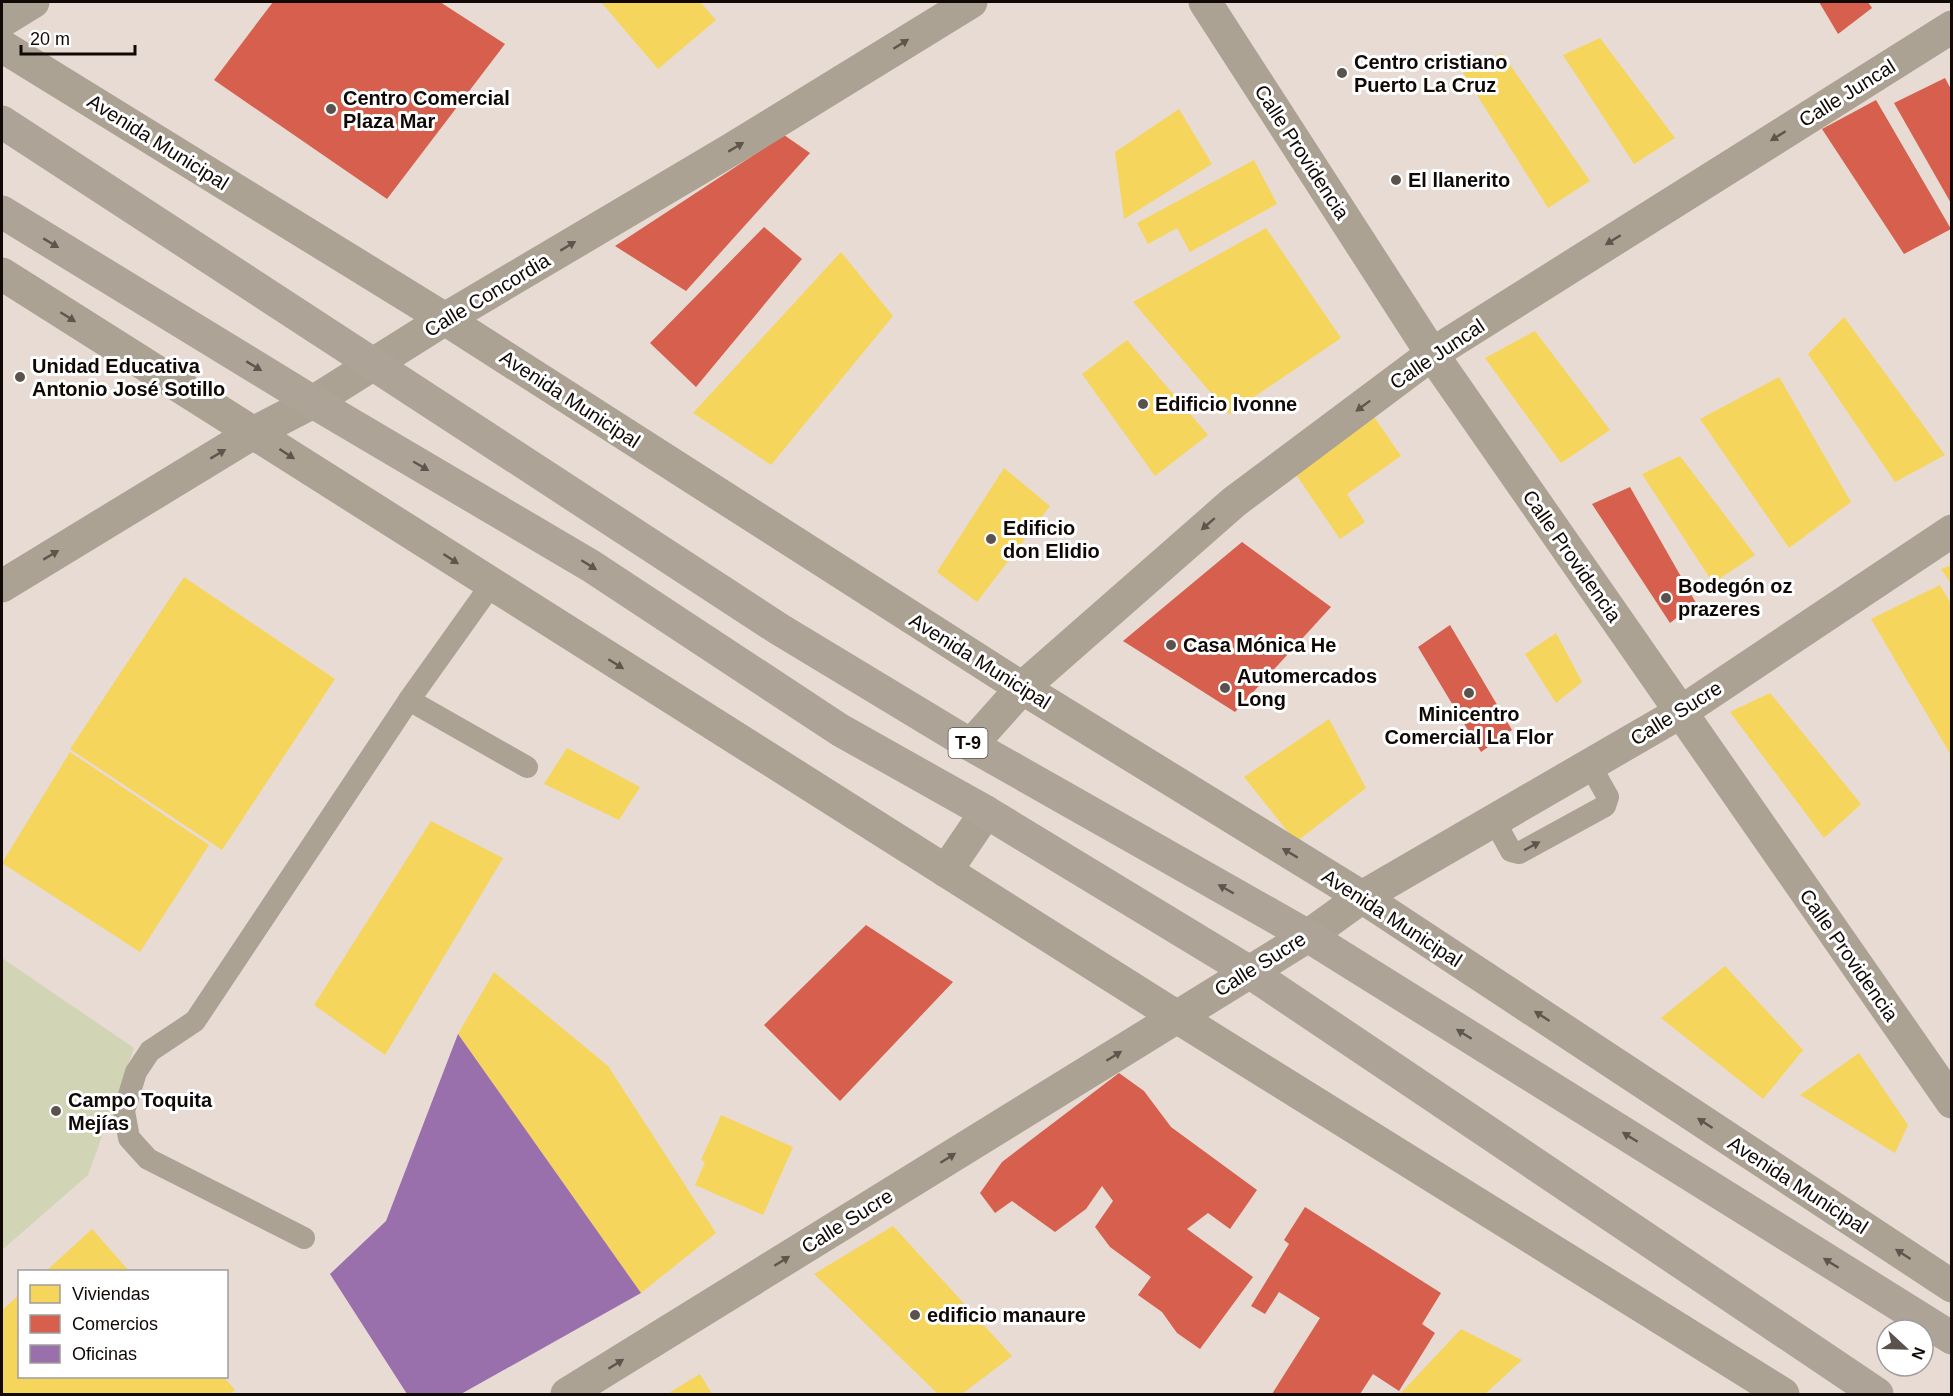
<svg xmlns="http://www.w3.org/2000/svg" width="1953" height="1396" font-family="Helvetica,sans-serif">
<rect width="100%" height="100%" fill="#e7dbd4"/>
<polygon fill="#d2d5b5" points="2,958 134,1048 88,1175 2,1250"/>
<g fill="#f6d55c">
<polygon points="601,2 700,2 716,20 658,69"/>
<polygon points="1600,38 1675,138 1634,164 1563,55"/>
<polygon points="1502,53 1590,181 1548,208 1463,73"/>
<polygon points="1179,109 1212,164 1124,219 1115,152"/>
<polygon points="1254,160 1277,204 1190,252 1177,228 1148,244 1137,223"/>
<polygon points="1266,228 1341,338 1229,414 1133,302"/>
<polygon points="841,252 893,316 771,465 693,413"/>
<polygon points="1844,317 1945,455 1895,482 1808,354"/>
<polygon points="1535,331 1610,430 1561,463 1485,358"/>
<polygon points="1127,340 1208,435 1155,476 1082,374"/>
<polygon points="1779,377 1851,502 1789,548 1700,419"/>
<polygon points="1368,408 1401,456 1347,494 1365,522 1340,539 1288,463"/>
<polygon points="1680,456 1755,555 1713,583 1642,474"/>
<polygon points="1004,468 1050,506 977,602 937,572"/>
<polygon points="1952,565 1952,585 1941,569"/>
<polygon points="184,577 335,679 222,850 70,749"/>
<polygon points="1940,585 1952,606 1952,757 1871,619"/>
<polygon points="1556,633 1582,682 1556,703 1525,654"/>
<polygon points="1770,693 1861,804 1824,838 1730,712"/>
<polygon points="1329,719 1366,788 1296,842 1244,777"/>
<polygon points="567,748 640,787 619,820 544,784"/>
<polygon points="70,752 209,845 140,952 2,863"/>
<polygon points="431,821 503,858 385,1055 314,1005"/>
<polygon points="1725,966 1803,1050 1763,1099 1661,1018"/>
<polygon points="494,972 608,1066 716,1233 641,1293 458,1034"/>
<polygon points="1859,1053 1908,1125 1895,1153 1800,1095"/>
<polygon points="721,1115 793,1147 763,1215 695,1185 705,1162 701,1160"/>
<polygon points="893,1226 1012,1356 962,1394 938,1394 814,1274"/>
<polygon points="92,1229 130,1272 45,1272"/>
<polygon points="20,1294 20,1376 223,1376 235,1390 230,1394 2,1394 2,1310"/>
<polygon points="1461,1329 1522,1360 1485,1394 1400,1394"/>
<polygon points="700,1374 712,1394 667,1394"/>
</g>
<g fill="#d6604d">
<polygon points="273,2 440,2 505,44 387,199 214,80"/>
<polygon points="1819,2 1868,2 1872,8 1838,34"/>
<polygon points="1945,78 1952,91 1952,205 1894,103"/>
<polygon points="1876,100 1951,229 1904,254 1822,129"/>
<polygon points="784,135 810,153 686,291 615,246"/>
<polygon points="764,227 802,259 696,387 650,343"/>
<polygon points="1630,487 1696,603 1670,623 1592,504"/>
<polygon points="1242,542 1331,607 1235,712 1123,641"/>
<polygon points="1450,625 1512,730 1481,752 1418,647"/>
<polygon points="866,925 953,982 840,1101 764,1025"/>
<polygon points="1119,1073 1144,1091 1171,1127 1257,1190 1230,1229 1208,1213 1187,1229 1253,1277 1200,1349 1177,1333 1162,1312 1138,1295 1151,1277 1110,1247 1095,1227 1113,1201 1102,1186 1086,1209 1055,1232 1012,1201 995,1213 980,1193 1002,1162"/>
<polygon points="1305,1207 1441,1293 1422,1324 1435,1333 1399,1391 1373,1374 1360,1394 1272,1394 1320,1318 1279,1292 1265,1314 1251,1306 1289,1244 1284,1240"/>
</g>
<polygon fill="#9970ab" points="458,1034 641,1293 461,1394 407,1394 330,1274 386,1221"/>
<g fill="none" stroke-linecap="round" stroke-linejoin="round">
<g stroke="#aba293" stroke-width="22">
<polyline points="409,700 527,767"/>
<polyline points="1494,820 1511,851 1519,853 1605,806 1608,797 1590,765"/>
<polyline points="304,1238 148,1159 129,1138 124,1111 136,1072 150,1051 195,1021 409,700 491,585"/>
</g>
<g stroke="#aba293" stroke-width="33">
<polyline points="1205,2 1432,354 1952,1102"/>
<polyline points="2,21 33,2"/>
<polyline points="2,46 445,319 1022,688 1362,897 1952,1286"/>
<polyline points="2,274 1177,1017 1783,1394"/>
<polyline points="2,586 253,433 313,402 445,319 732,149 971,2"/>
<polyline points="971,745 1022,688 1234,502 1432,354 1952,27"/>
<polyline points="946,871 986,812"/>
<polyline points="567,1394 1308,936 1362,897 1681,712 1952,531"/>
</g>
<g stroke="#ada497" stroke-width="33">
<polyline points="2,122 779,629 971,745 1308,936 1952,1338"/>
<polyline points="2,212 313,402 591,566 840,730 986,812 1248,971 1877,1394"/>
</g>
</g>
<defs><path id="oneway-solid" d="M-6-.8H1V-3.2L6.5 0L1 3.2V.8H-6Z" transform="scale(1.5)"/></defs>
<g fill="#5e564c">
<use href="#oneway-solid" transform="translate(901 44) rotate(-32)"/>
<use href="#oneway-solid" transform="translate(1778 136) rotate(148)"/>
<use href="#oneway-solid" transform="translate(736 147) rotate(-31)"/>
<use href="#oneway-solid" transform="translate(1613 240) rotate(148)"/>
<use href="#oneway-solid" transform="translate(568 246) rotate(-31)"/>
<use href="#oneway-solid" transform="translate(68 317) rotate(32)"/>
<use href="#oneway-solid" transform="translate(1363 406) rotate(143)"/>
<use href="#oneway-solid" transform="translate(218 454) rotate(-31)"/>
<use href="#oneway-solid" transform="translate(287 454) rotate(33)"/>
<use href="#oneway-solid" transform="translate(1208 524) rotate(139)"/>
<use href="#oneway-solid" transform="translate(51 555) rotate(-31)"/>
<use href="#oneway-solid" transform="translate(451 559) rotate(33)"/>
<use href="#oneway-solid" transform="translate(616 664) rotate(32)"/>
<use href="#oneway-solid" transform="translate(1532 846) rotate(-28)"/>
<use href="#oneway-solid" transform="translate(1290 853) rotate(-149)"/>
<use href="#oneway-solid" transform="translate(1542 1016) rotate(-147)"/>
<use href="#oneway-solid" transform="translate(1114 1056) rotate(-32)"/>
<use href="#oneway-solid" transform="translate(1705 1123) rotate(-147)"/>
<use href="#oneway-solid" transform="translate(948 1158) rotate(-32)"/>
<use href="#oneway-solid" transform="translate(1903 1254) rotate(-147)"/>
<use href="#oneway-solid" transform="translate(782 1261) rotate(-32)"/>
<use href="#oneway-solid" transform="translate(616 1364) rotate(-32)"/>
</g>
<g fill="#5e564e">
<use href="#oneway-solid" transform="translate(51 243) rotate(31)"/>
<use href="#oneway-solid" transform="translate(254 366) rotate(31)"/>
<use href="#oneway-solid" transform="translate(421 466) rotate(30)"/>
<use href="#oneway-solid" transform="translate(589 565) rotate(32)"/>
<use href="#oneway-solid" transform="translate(1226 889) rotate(-150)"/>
<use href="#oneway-solid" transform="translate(1464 1034) rotate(-148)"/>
<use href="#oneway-solid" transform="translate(1630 1137) rotate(-148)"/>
<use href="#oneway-solid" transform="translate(1831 1263) rotate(-148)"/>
</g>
<g fill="#5b524e" stroke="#fff" stroke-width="2">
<circle cx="1342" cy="73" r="6"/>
<circle cx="331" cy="109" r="6"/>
<circle cx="1396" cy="180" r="6"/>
<circle cx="20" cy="377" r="6"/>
<circle cx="1143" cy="404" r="6"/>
<circle cx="991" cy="539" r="6"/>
<circle cx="1666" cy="598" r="6"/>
<circle cx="1171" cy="645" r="6"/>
<circle cx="1225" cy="688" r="6"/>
<circle cx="1469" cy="693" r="6"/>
<circle cx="56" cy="1111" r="6"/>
<circle cx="915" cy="1315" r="6"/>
</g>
<g text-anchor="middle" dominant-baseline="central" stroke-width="6" stroke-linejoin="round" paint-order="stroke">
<rect fill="#fff" stroke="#585351" stroke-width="1.5" x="948.5" y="728" width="39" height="30" rx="4.5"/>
<g font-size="18" font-weight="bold" fill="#100906">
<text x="968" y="743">T-9</text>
</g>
<g font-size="20" font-weight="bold" fill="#100906" stroke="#fff" text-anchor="start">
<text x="1354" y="62">Centro cristiano<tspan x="1354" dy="23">Puerto La Cruz</tspan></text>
<text x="343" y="98">Centro Comercial<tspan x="343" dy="23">Plaza Mar</tspan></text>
<text x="1408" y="180">El llanerito</text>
<text x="32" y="366">Unidad Educativa<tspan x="32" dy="23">Antonio José Sotillo</tspan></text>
<text x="1155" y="404">Edificio Ivonne</text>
<text x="1003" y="528">Edificio<tspan x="1003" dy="23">don Elidio</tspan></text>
<text x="1678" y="586">Bodegón oz<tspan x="1678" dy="23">prazeres</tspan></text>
<text x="1183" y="645">Casa Mónica He</text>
<text x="1237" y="676">Automercados<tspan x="1237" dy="23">Long</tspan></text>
<text x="1469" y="714" text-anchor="middle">Minicentro<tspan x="1469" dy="23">Comercial La Flor</tspan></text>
<text x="68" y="1100">Campo Toquita<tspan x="68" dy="23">Mejías</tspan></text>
<text x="927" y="1315">edificio manaure</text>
</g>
<g font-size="20" fill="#100906" stroke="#fff">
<text transform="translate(1847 93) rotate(-32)">Calle Juncal</text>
<text transform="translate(158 142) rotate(32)">Avenida Municipal</text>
<text transform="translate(1302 152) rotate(57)">Calle Providencia</text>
<text transform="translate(487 295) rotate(-31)">Calle Concordia</text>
<text transform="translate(1437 354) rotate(-34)">Calle Juncal</text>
<text transform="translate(570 399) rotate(33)">Avenida Municipal</text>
<text transform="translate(1572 556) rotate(55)">Calle Providencia</text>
<text transform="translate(980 661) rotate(32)">Avenida Municipal</text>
<text transform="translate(1676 713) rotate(-32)">Calle Sucre</text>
<text transform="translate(1392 918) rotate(33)">Avenida Municipal</text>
<text transform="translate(1849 955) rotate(55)">Calle Providencia</text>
<text transform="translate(1260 964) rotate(-32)">Calle Sucre</text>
<text transform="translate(1798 1185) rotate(33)">Avenida Municipal</text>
<text transform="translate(847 1221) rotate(-32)">Calle Sucre</text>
</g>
</g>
<rect width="1953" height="1396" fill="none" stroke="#100906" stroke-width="6"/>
<rect x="18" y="1270" width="210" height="108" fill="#ffffff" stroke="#9f9d9b" stroke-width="1.5"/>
<rect x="30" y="1285" width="30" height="18" fill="#f6d55c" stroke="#9f9d9b" stroke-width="1.5"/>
<text x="72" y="1300" font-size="18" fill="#100906">Viviendas</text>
<rect x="30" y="1315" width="30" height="18" fill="#d6604d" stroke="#9f9d9b" stroke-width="1.5"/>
<text x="72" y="1330" font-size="18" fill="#100906">Comercios</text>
<rect x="30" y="1345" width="30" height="18" fill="#9970ab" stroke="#9f9d9b" stroke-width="1.5"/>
<text x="72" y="1360" font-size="18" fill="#100906">Oficinas</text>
<g transform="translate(1905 1348) rotate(112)"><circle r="28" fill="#ffffff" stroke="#9f9d9b" stroke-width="1.5"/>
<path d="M0-4.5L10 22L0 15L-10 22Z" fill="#5b524e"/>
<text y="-9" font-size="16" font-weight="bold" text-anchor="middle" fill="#100906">N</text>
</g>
<path d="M21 45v9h114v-9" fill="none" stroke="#100906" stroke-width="3"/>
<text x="30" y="45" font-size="18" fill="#100906" stroke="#ffffff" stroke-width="4.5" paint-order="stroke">20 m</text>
</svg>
